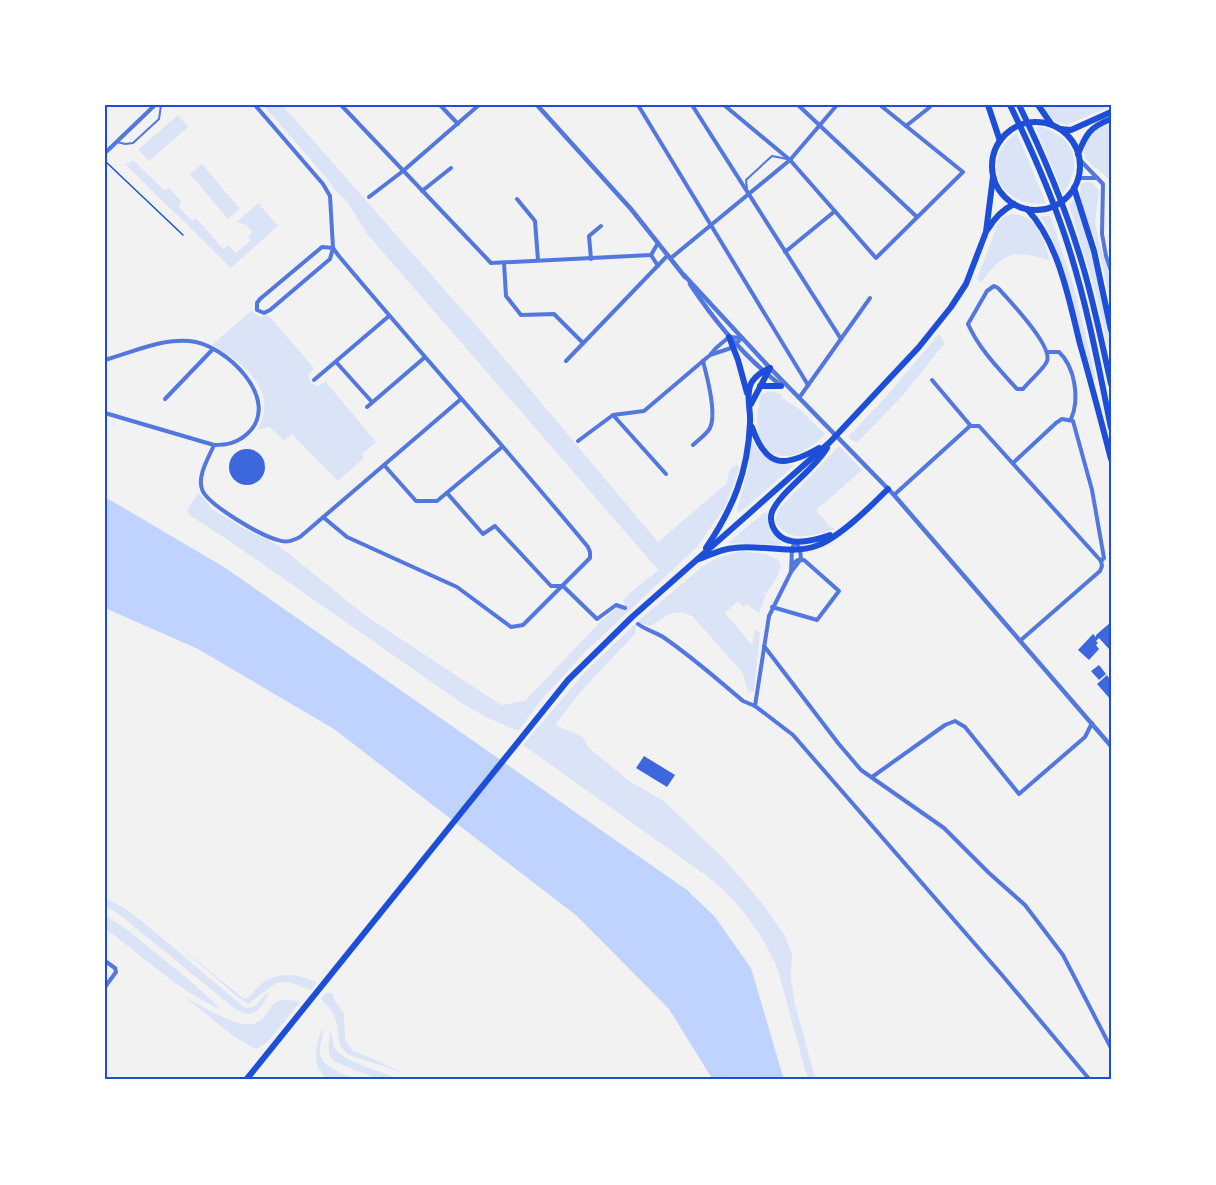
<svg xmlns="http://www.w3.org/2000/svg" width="1216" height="1185" font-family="Raleway,sans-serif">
<rect width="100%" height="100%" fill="#f2f2f2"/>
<g fill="#dbe4f7">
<polygon points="263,105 282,105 487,338 658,542 726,484 730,469 738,464 739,470 725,507 697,547 585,652 543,698 518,731 488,718 463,704 231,542 188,514 187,510 198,493 202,496 212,509 241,527 278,545 366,616 501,705 525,701 601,621 617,608 626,607 623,601 630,593 657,571 660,572 368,235 346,200 335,190 329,181"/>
<polygon points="1041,105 1111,105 1111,106 1067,125 1054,121"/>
<polygon points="178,115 188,127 149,161 138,150"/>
<path d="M1105 125H1111V184C1105 167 1074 164 1087 142 1092 134 1096 129 1105 125Z"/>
<path d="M1041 127C1075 137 1084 165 1063 193L1036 128Z"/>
<path d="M1017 133 1046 203C999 210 978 158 1017 133Z"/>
<polygon points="133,160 165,191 169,188 181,201 179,207 192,221 196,218 223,249 228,245 236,253 251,240 248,237 252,232 247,225 237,222 258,203 278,226 231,268 126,165"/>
<polygon points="202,164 240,209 228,219 190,174"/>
<path d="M1084 182 1093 183 1099 191 1095 222 1099 242 1111 280V305C1107 288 1104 271 1099 253 1095 235 1076 202 1081 184Z"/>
<polygon points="1075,197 1089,242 1109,328 1111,359 1094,287 1069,205"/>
<path d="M1011 214C1038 215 1043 239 1050 260 1012 250 1005 250 981 283L977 279 998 223 1003 217Z"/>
<path d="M1050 215 1074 287 1096 379 1093 380C1083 342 1073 305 1061 268 1055 250 1052 231 1040 217Z"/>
<path d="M251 311 260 317 268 315 314 368 308 376 311 383 317 386 326 382 376 442 362 454 364 458 338 481 292 434 284 440 269 427 257 430C280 393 245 363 212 345Z"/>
<polygon points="939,334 945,343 902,396 857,443 848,437 884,399"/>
<path d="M772 391 782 395 781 397 799 409 825 434C809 452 775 471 760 438 755 428 758 408 760 397L762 394Z"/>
<path d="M750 436C760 457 772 465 795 465L739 513 737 510 749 466Z"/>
<path d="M839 446 862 470 816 510 829 526 835 529C814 536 788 544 775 521L779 509Z"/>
<polygon points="765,512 767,513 770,529 782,544 780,545 728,543"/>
<path d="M741 551 766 554 777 559 781 565 778 576 766 594 753 587 766 595 759 613 747 604 744 607 738 601 725 613 752 645 755 630 760 633 754 691 748 692 743 673 692 616C673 607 666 617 650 626L640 623 636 627 635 634 582 690 555 725 583 737 588 747 629 781 664 801 725 860 762 903 784 934 792 954 791 979 795 1004 814 1074 818 1080H809L805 1070 778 970C763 934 738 900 707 876L523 745 585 672 638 621 702 567 719 557Z"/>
<path d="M105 898 124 908 142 921 245 1008 254 1007 266 994 269 993C259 1011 254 1021 234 1008L121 916 105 905Z"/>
<path d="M105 915 130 932 188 979 221 1009C177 991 143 955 105 929Z"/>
<path d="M174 942 244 999C251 997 253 992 258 987 275 970 297 974 317 982L311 990 288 982 276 983 248 1004 239 998Z"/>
<path d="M327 992 333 994 334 999 344 1014 345 1039 352 1050 404 1073 349 1055C336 1045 340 1037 337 1024 335 1014 328 1006 321 999Z"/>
<path d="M186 998C201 1006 237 1028 253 1024 274 1019 264 992 300 1002L268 1042 256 1049 233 1036Z"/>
<path d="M321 1030 323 1032C322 1039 319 1046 320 1052 320 1068 347 1075 359 1080H330C310 1068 316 1049 321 1030Z"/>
<path d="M330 1030C333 1035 331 1045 337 1051 346 1062 387 1074 403 1080H380L335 1062C325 1055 330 1041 330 1030Z"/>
</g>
<polygon fill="#bfd3fe" points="105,497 224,567 687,890 715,917 751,968 784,1080 713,1080 669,1009 577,916 334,729 198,649 105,608"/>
<g fill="#3d67dc">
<circle cx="247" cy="467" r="18"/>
<polygon points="1111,622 1111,647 1109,649 1099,638 1096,641 1098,643 1096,645 1099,649 1089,660 1078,650 1093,634 1096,637 1096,635"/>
<polygon points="1099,665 1106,674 1099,680 1091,671"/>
<polygon points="1107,675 1111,681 1111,700 1097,684"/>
<polygon points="644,756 675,775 667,787 636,768"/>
</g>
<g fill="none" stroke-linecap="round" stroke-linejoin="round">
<polyline stroke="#1d4ed8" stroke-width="1.5" points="105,161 183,235"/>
<g stroke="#5277de" stroke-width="2">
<polyline points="117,142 125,144 133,143 159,119 161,105"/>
<polyline points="747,189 746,180 772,156 787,159"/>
</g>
<g stroke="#5277de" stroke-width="4">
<path d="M255 105 323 184 330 196 333 248 338 255C420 353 506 448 588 547L590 552V558L523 625 511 627 457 587 347 537 323 517"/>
<polyline points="341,105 491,263 651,255 658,243"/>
<polyline points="440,105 458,124"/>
<polyline points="638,105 808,385"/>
<polyline points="692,105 841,339"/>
<polyline points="724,105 790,160 876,258 963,172 880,105"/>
<polyline points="798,105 917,217"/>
<polyline points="906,126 930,107 930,105"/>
<polyline points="105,153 155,105"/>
<polyline points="1080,160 1103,184 1102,234 1106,256 1111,271"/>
<polyline points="1078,178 1097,178"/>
<polyline points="422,191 451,168"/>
<polyline points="369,197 403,171 479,105"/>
<polyline points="517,199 535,221 538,260"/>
<polygon points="322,247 333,248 330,259 270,310 264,313 257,310 257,303 260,299"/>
<polyline points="785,252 835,211"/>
<polyline points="651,255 658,266"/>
<polyline points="671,258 790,160 837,105"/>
<polyline points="591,259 589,236 601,226"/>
<polyline points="504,263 506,296 521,315 554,314 583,343"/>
<path d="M994 286 998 288C1009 300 1053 346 1047 361 1045 368 1028 382 1023 389H1017C999 369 979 349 968 324L987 291Z"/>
<path d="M1048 352H1059C1075 367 1080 399 1071 419"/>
<path d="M105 360C133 352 159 339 189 341 225 343 284 401 247 434 237 443 227 445 214 445L105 413"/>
<polyline points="566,361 668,255"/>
<polyline points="336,362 372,402"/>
<polyline points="314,380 389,316"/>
<polyline points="932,380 970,425"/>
<polyline points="799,398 870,298"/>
<polyline points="165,399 213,349"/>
<polyline points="367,407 424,358"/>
<polyline points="613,415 666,474"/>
<polyline points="578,441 613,415 644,411 710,355 716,348 729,337 742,338 731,348 710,355"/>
<path d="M214 445C209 457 197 476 202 489 206 504 263 537 278 540 286 543 292 541 300 537L461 399"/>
<path d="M693 445C698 440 707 434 710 428 717 413 707 377 703 361"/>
<polyline points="1013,463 1056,423 1062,419 1073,421 1092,490 1104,558 1101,561"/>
<polyline points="384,465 416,501 437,501 502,447"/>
<polyline points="447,493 483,534 495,526 551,586 563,586 597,619 616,605 625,608"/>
<polyline points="894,495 970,426 979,426 1101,561 1102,566 1100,571 1021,640"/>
<polyline points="791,572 792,549 795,541"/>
<polyline points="772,607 817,620 839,591 804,560 798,560 793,563"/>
<path d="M638 624C646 630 655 632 663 637 691 656 717 679 743 701L755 706 793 735 1002 975 1090 1080"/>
<polyline points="764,646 838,743 861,770 944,828 989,873 1025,905 1063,955 1111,1048"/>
<polyline points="755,706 769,616 791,572 801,559 800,549 795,542"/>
<polyline points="872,777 945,725 955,721 965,727 1019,794 1085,737 1092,723"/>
<polyline points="105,961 115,968 116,972 105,987"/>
</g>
<g stroke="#5277de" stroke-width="4.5">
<polyline points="537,105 631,209 685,277"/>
<polyline points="684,275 770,368 894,495 1111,746"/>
<path d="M690 284C715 322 745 358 782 386"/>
</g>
<g stroke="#1d4ed8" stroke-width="6">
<circle cx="1036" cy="166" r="44"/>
<polyline points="1060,129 1071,130 1111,112"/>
<path d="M1078 154C1086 134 1090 127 1111 119"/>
<path d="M988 229C995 217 1002 210 1014 204"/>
<polyline points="729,337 738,360 747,393"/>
<polyline points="760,386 781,386"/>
<polyline points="751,404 770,368"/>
<path d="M752 427C766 468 784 468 819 448"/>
<path d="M827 448C814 470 780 492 772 512 769 521 773 531 781 537 794 546 816 540 830 535"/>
<path d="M706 548C733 508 748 472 750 423 751 410 746 398 750 386 753 377 761 372 770 368"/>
<path d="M699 559C710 555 721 549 734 548 760 544 791 555 816 546 839 538 871 506 888 489"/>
<polyline points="246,1080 568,680 632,617 830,442 919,347 951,307 966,284 986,232 993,177"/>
</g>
<g stroke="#1d4ed8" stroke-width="6">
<polyline points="988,105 1000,141"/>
<path d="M1010 105C1031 148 1050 191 1065 236 1086 299 1098 363 1111 428"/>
<path d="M1019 105C1044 156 1066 209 1082 263 1094 303 1102 344 1111 384"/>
<polyline points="1038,105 1052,125"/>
<polyline points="1074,188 1094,251 1111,330"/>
<path d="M1027 209C1059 243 1069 300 1080 344 1091 382 1101 421 1111 459"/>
</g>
</g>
<rect width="1216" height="1185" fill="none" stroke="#ffffff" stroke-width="213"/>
<rect x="106" y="106" width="1004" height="972" fill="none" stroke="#1d4ed8" stroke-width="2"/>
</svg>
